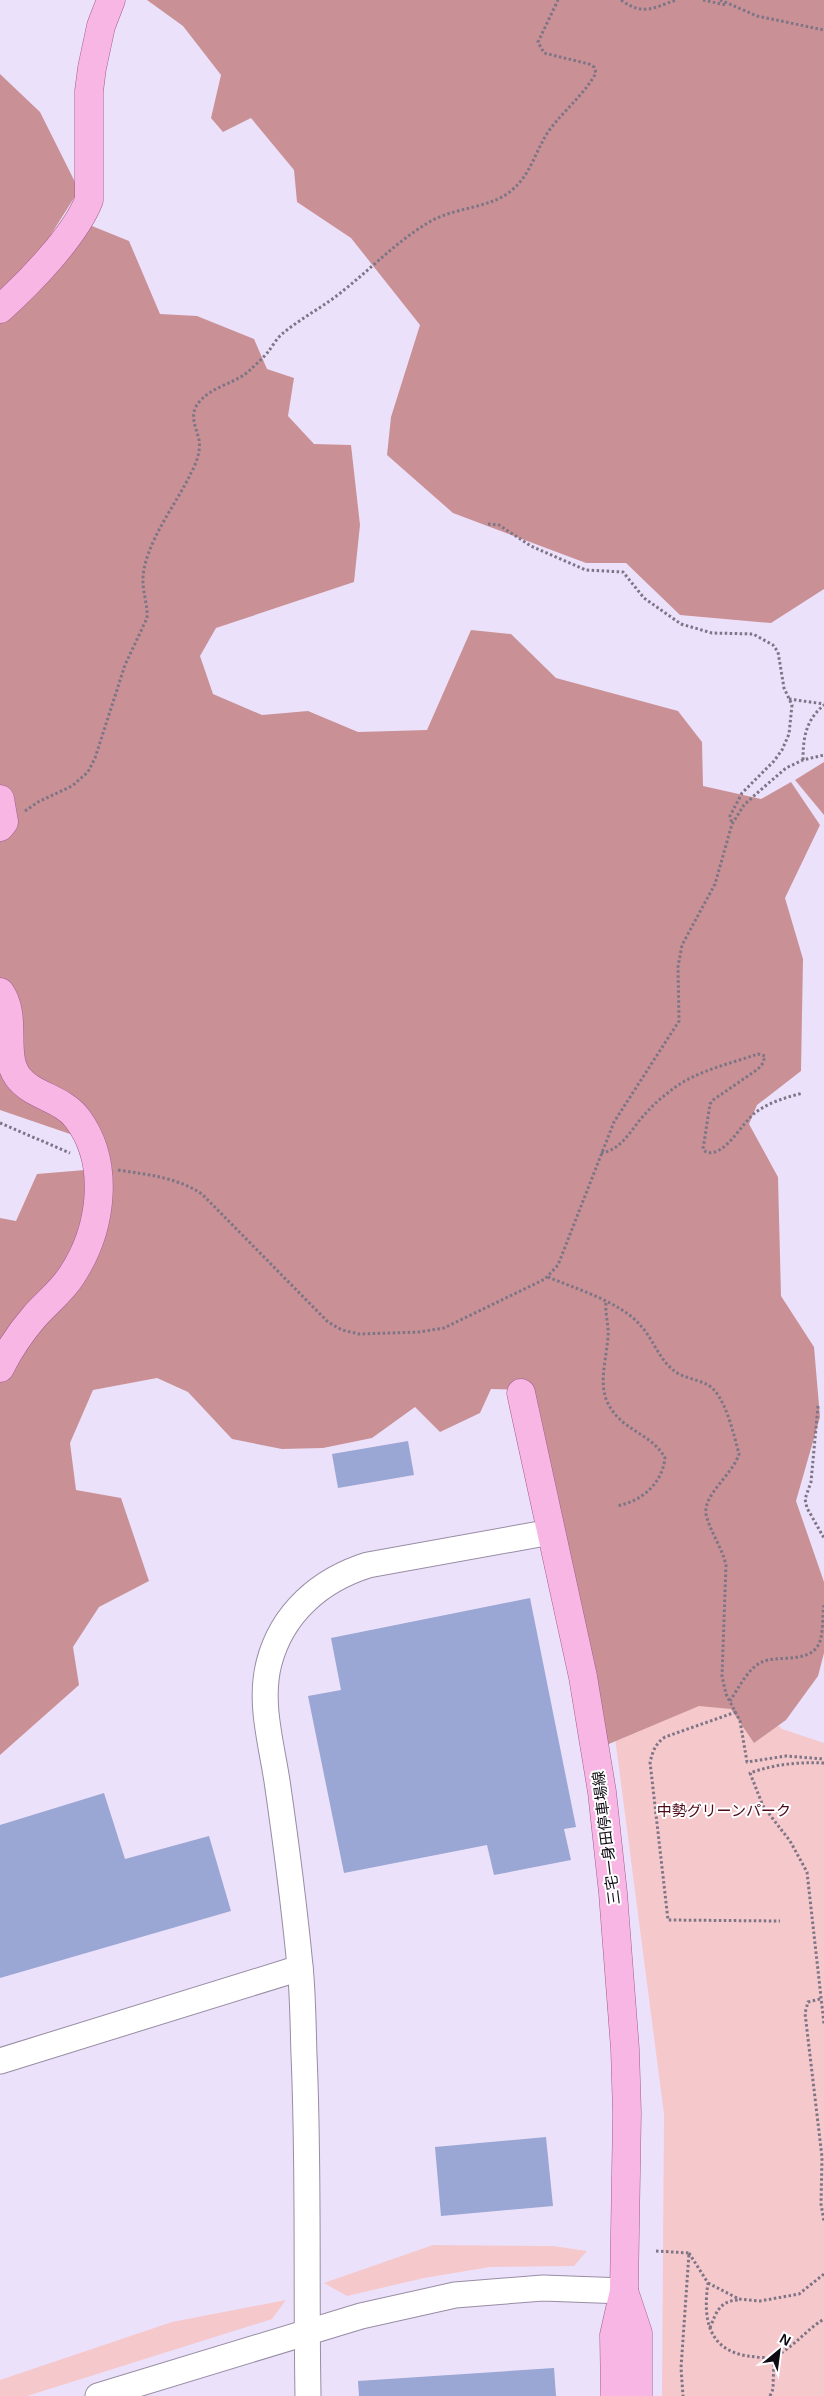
<svg xmlns="http://www.w3.org/2000/svg" width="824" height="2396" font-family="Arial,'Noto Sans JP',sans-serif">
<rect width="100%" height="100%" fill="#ece1fa"/>
<g fill="#f5c8cc">
<polygon points="734,1683 782,1729 824,1743 824,2396 662,2396 664,2114 612,1714"/>
<polygon points="433,2245 553,2246 587,2251 574,2266 490,2267 424,2278 347,2296 324,2283"/>
<polygon points="286,2300 272,2319 27,2396 0,2396 0,2380 172,2322"/>
</g>
<g fill="#c99196">
<polygon points="147,0 824,0 824,589 771,623 680,615 626,563 586,563 453,513 387,455 391,417 420,325 351,238 297,202 294,170 251,118 223,132 211,118 221,75 183,26"/>
<polygon points="0,74 40,112 79,190 35,260 0,292"/>
<polygon points="87,224 129,241 160,314 197,316 254,339 267,369 294,378 288,416 314,444 351,445 360,525 354,582 216,628 200,656 213,694 262,715 308,711 358,732 427,730 471,630 511,634 556,678 678,711 702,742 703,786 761,799 791,782 820,825 785,898 803,959 801,1071 757,1105 749,1124 778,1177 781,1296 814,1347 820,1417 796,1501 824,1582 824,1653 818,1676 786,1720 754,1743 731,1709 699,1706 604,1746 526,1390 491,1389 480,1413 440,1432 415,1407 372,1438 323,1448 282,1449 232,1439 188,1392 157,1378 93,1390 70,1443 76,1490 121,1498 149,1581 99,1607 73,1647 79,1685 0,1755 0,1218 16,1221 37,1174 85,1170 73,1135 0,1110 0,319"/>
<polygon points="824,762 824,815 795,780"/>
</g>
<g fill="#9aa6d4">
<polygon points="408,1441 414,1475 338,1488 332,1454"/>
<polygon points="530,1598 576,1827 564,1829 571,1860 494,1875 487,1845 344,1873 308,1696 341,1690 331,1638"/>
<polygon points="104,1793 125,1859 209,1836 231,1911 0,1978 0,1825"/>
<polygon points="546,2137 553,2206 441,2216 435,2147"/>
<polygon points="554,2368 556,2396 359,2396 358,2381"/>
</g>
<g fill="none" stroke-linecap="round" stroke-linejoin="round">
<defs>
<g id="minor">
<polyline points="0,2061 300,1968"/>
<polyline points="98,2396 361,2316 455,2295 543,2288 624,2291"/>
<path d="M308 2396C306 2282 309 2168 304 2055 303 2025 303 1995 300 1966 294 1905 286 1843 277 1781 271 1742 259 1702 269 1663 282 1613 320 1580 368 1565L551 1532"/>
</g>
<g id="major">
<path d="M0 309C29 283 75 236 89 200V91L92 68 101 26 111 0"/>
<polyline points="0,799 4,822 0,827"/>
<path d="M0 992C18 1017 1 1054 18 1077 32 1096 62 1098 77 1118 111 1163 102 1229 72 1275 62 1291 46 1303 34 1317 21 1332 9 1350 0 1368"/>
<polyline points="521,1393 583,1677 602,1792 613,1893 625,2049 627,2113 624,2291 614,2335 615,2396"/>
<polyline points="624,2291 638,2333 638,2396"/>
</g>
</defs>
<use href="#minor" stroke="#988da4" stroke-width="27"/>
<use href="#major" stroke="#a35b8f" stroke-width="29"/>
<g stroke="#7d7586" stroke-width="3" stroke-dasharray="2.5 2.5" stroke-linecap="butt">
<path d="M621 0C643 16 653 8 676 0"/>
<polyline points="703,0 726,5"/>
<polyline points="720,0 757,16 824,30"/>
<polyline points="488,524 499,525 531,546 586,570 623,572 644,598 681,624 712,633 753,634 773,645 778,652 784,688 792,705 789,734 782,750 774,761 742,793 730,816 732,824"/>
<polyline points="789,699 824,704"/>
<path d="M803 760C803 737 806 720 824 705"/>
<path d="M25 811 38 802 72 786 88 772 95 758 125 665 147 618C148 604 142 591 143 577 146 541 176 505 191 473 196 464 201 451 199 440 196 426 188 414 200 401 213 386 234 384 249 371 255 365 262 359 268 352 272 347 276 339 282 334 301 318 325 306 344 290 374 266 397 241 431 221 456 207 492 208 512 190 531 174 535 152 548 132 563 111 583 96 596 73L594 67 589 64 544 53 538 42 558 0"/>
<polyline points="0,1123 70,1153"/>
<path d="M601 1153C623 1150 632 1127 646 1113 653 1105 661 1098 669 1092 692 1072 729 1064 758 1054L765 1056 763 1063 758 1069 713 1100 710 1104 703 1149 706 1152C725 1158 742 1122 756 1112 770 1102 787 1097 803 1093"/>
<path d="M118 1170C149 1175 176 1177 202 1194L328 1322 342 1330 359 1334 419 1332 444 1328 545 1279 558 1265 614 1122 679 1021 678 967 682 945 715 884 732 824 744 805 756 794 786 768 803 760 824 755"/>
<path d="M548 1277C576 1289 621 1302 641 1326 653 1339 658 1357 672 1369 680 1377 696 1379 706 1384 725 1392 734 1436 739 1454 733 1474 703 1495 706 1514 710 1532 722 1547 726 1565L722 1676 726 1694 740 1721 747 1762 786 1756 824 1759"/>
<path d="M606 1303C605 1314 609 1326 608 1337 605 1372 593 1397 624 1423 638 1434 656 1441 665 1458 662 1484 641 1502 616 1506"/>
<polyline points="818,1406 811,1482 805,1499 807,1508 824,1538"/>
<path d="M730 1701C738 1689 748 1668 762 1662 777 1655 806 1663 817 1647 824 1638 822 1617 824 1605"/>
<path d="M736 1712 665 1737C655 1744 653 1751 650 1762L668 1920 780 1921"/>
<path d="M824 1763C798 1762 775 1764 750 1773L763 1806 790 1841 807 1872 824 2024"/>
<polyline points="820,1999 808,2002 805,2013 822,2157 821,2204 824,2221"/>
<polyline points="656,2251 689,2253 681,2368 683,2396"/>
<path d="M689 2253 708 2283C703 2317 707 2350 748 2356 756 2357 767 2359 775 2356 793 2348 807 2329 824 2319"/>
<polyline points="708,2283 739,2299 760,2301 799,2294 824,2274"/>
<path d="M710 2328C716 2313 719 2301 738 2300"/>
<polyline points="770,2396 773,2389 774,2356"/>
</g>
<use href="#minor" stroke="#fff" stroke-width="25"/>
<use href="#major" stroke="#f8b6e4" stroke-width="28"/>
</g>
<g text-anchor="middle" dominant-baseline="central" stroke-width="4" stroke-linejoin="round" paint-order="stroke">
<g font-size="15" fill="#4e0a1a" stroke="#fff">
<text x="724" y="1810">中勢グリーンパーク</text>
</g>
<g font-size="15" fill="#0f0b13" stroke="#fff">
<text transform="translate(606 1838) rotate(-97)">三宅一身田停車場線</text>
</g>
</g>
<g transform="translate(779 2351) rotate(29)" stroke="#ffffff" stroke-width="4" paint-order="stroke">
<path d="M0-4L9 19L0 12L-9 19Z" fill="#0f0b13"/>
<text y="-8" font-size="14" font-weight="bold" text-anchor="middle" fill="#0f0b13">N</text>
</g>
</svg>
